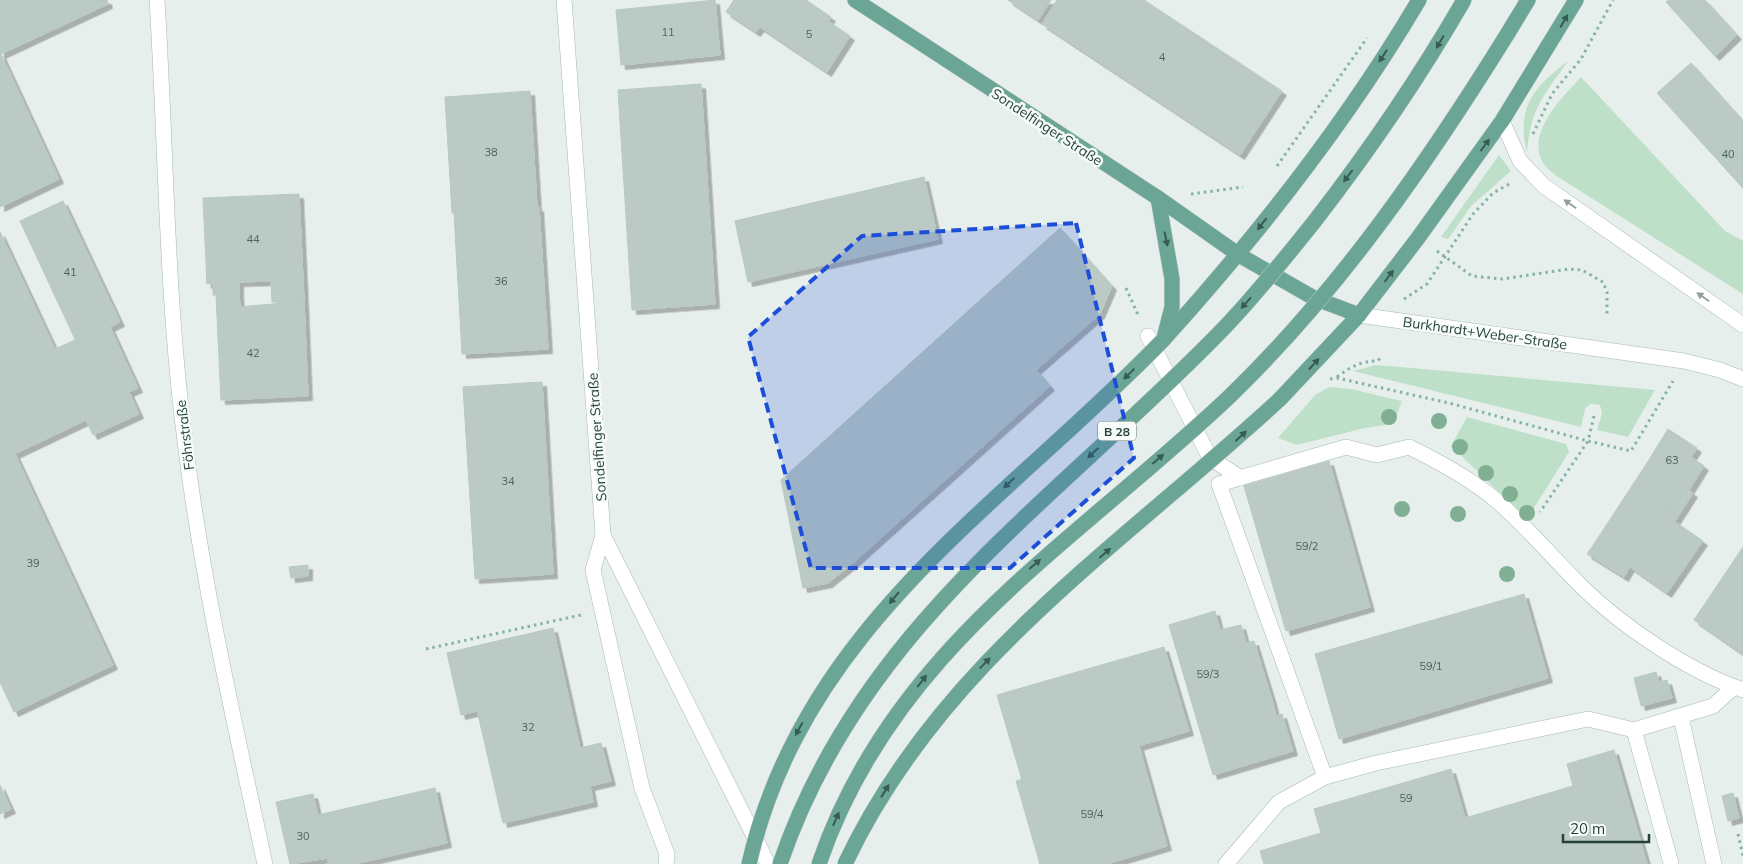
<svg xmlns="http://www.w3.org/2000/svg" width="1743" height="864" font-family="Mulish,sans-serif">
<defs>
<filter id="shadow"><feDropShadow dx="4.5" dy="4.5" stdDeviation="0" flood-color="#0004"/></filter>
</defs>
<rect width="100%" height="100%" fill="#e6efeb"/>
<g fill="#bfe0c8">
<path d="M1569 60C1544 95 1530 109 1527 153 1516 107 1533 88 1569 60Z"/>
<path d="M1581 77 1725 231 1743 241V294L1555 175C1551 171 1544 166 1542 161 1527 131 1562 98 1581 77Z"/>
<polygon points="1499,155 1511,171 1471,206 1448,239 1441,237"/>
<polygon points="1376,365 1400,367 1655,390 1628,437 1597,430 1602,413 1600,405 1590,404 1585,409 1581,427 1353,371"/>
<polygon points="1329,387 1351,389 1402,401 1393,424 1365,428 1297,445 1278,438 1315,395"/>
<polygon points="1467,417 1566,444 1569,452 1527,519 1451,446"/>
</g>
<g fill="#bbcac4" stroke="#b8c9c2" filter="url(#shadow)">
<polygon points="0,0 107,0 108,4 1,54 59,179 0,207"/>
<polygon points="715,0 720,55 621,65 616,10"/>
<polygon points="734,0 806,0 831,17 828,21 850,36 827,72 760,27 756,32 726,12"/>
<polygon points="1008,0 1051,0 1038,20"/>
<polygon points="1057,0 1144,0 1282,91 1240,155 1042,24"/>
<polygon points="1669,0 1705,0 1737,35 1715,56 1666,2"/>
<polygon points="1691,63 1743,121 1742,187 1657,93"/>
<polygon points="701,84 715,304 632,310 618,90"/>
<polygon points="530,91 537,207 452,213 445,97"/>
<polygon points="924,177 938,239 748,282 735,221"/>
<polygon points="299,194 304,301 272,302 271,281 239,282 239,294 213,295 213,283 207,284 203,198"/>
<polygon points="63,201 120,322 110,327 138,388 129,392 139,414 115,425 20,221"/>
<polygon points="539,207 548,349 462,354 454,213"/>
<polygon points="1060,228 1112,286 1100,314 1036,370 1050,386 853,563 828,583 803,588 781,480"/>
<polygon points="0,232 55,349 75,340 115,425 93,435 86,420 0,461"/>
<polygon points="239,294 240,307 304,301 308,396 221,400 216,295"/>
<polygon points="542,382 553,574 475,579 463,387"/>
<polygon points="1668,429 1697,448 1691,457 1704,466 1689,490 1647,463"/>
<polygon points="15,454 113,665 14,712 0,682 0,461"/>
<polygon points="1329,461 1370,607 1286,631 1244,486"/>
<polygon points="1647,463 1683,486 1630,567 1594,544"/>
<polygon points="1683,486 1693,493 1675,521 1665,515"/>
<polygon points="1665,515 1703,541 1667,593 1630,567"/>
<polygon points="1594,544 1630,567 1624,577 1587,554"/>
<polygon points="1743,547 1743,654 1694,620"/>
<polygon points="308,565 308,576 291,578 289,567"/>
<polygon points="1524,594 1548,678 1339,739 1315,654"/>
<polygon points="1215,611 1220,630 1241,625 1246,643 1226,649 1243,708 1272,700 1276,716 1282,714 1293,751 1213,775 1169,625"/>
<polygon points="553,628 580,748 601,743 611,781 590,786 593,802 503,823 463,649"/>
<polygon points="1254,641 1272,700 1243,708 1226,649"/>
<polygon points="1164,647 1189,731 1022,780 997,695"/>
<polygon points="463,649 477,711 461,715 447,653"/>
<polygon points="1656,672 1659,682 1667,680 1672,698 1641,706 1634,678"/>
<polygon points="1139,746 1167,846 1107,864 1040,864 1016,781"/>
<polygon points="1614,750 1647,864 1264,864 1260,851 1321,833 1314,809 1451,769 1465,818 1573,786 1567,764"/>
<polygon points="0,785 11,809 0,814"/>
<polygon points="435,788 447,843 354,864 329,864 318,815"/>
<polygon points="1733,793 1739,818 1728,821 1722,796"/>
<polygon points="313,794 328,858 290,864 276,802"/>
</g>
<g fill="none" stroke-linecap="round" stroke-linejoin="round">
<defs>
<g id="minor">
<path d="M157 0C166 144 166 290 184 433 201 578 234 721 265 864"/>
<polyline points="564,0 603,535 593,570 642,788 667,854 666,864"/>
<polyline points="1502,121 1520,161 1544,186 1743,325"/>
<polyline points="1359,315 1684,361 1720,370 1743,379"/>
<polyline points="1148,336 1210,458 1241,478"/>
<polyline points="603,535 768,864"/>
<polyline points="1681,717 1714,864"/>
<polyline points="1634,730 1671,863"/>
<path d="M1325 777 1219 484 1346 447 1377 455 1409 447C1440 462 1471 479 1497 501 1527 527 1552 557 1580 585 1621 626 1688 671 1743 690"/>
<polyline points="1226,864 1279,802 1325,777 1376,763 1588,719 1634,730 1713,706 1734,687"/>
</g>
<g id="major">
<polyline points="855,0 1158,198 1239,255 1314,298 1359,315"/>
<polyline points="1508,33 1528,0"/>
<polyline points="1158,198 1172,279 1172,307 1164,338"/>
<path d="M1164 339C1259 234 1347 122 1419 0"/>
<polyline points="1280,399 1359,315 1418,238 1502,121 1576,0"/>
</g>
</defs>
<use href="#minor" stroke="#a8b8b2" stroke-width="16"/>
<use href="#major" stroke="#c2cac8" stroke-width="16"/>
<g stroke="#86b3a5" stroke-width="3" stroke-dasharray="2.5 4" stroke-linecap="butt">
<polyline points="1533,134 1552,94 1581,59 1613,0"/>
<polyline points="1277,166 1367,38"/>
<polyline points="1191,194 1243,187"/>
<polyline points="1437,251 1472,276 1502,279 1569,269 1582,270 1603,282 1607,292 1607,314"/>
<polyline points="1126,288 1139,317"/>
<polyline points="1404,299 1427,284 1473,214 1493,193 1511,183"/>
<path d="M1337 377C1350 367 1361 361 1378 361L1380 358"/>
<polyline points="1330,379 1337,378 1449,403 1588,441 1540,512"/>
<polyline points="1594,416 1588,441 1631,451 1673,381"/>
<polyline points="426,649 581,615"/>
<polyline points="1738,834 1743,856"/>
</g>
<use href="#minor" stroke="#fff" stroke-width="15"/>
<use href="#major" stroke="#6aa596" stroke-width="15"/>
<defs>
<g id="major-bridge">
<path d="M749 864C804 624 1005 504 1164 339"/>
<path d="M780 864C861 625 1057 501 1224 328 1256 295 1285 258 1314 222 1369 151 1419 78 1464 0"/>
<path d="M819 864C892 649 1074 544 1229 397 1339 291 1428 162 1508 33"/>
<path d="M845 864C940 662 1121 546 1280 399"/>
</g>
</defs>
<use href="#major-bridge" stroke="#c2cac8" stroke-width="16" stroke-linecap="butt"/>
<use href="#major-bridge" stroke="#6aa596" stroke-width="15"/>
</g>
<g fill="#80af93">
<circle cx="1389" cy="417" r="8"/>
<circle cx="1439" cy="421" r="8"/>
<circle cx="1460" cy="447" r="8"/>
<circle cx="1486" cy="473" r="8"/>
<circle cx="1510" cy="494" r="8"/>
<circle cx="1402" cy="509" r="8"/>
<circle cx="1527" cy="513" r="8"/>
<circle cx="1458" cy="514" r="8"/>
<circle cx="1507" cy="574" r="8"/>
</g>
<defs><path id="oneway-solid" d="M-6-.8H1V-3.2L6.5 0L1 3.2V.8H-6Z" transform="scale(1.25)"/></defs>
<g fill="#365b51">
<use href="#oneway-solid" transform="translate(1564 21) rotate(-60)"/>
<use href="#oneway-solid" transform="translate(1440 42) rotate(120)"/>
<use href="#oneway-solid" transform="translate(1383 56) rotate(123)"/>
<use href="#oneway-solid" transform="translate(1485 145) rotate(-54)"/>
<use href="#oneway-solid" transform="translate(1348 176) rotate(127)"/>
<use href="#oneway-solid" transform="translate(1262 224) rotate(128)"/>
<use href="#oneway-solid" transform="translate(1166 239) rotate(78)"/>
<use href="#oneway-solid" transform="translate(1389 276) rotate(-53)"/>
<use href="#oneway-solid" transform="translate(1246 303) rotate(132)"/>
<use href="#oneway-solid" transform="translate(1314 364) rotate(-47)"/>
<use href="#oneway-solid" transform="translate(1129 374) rotate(136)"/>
<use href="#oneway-solid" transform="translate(1241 436) rotate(-42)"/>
<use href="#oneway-solid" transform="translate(1093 453) rotate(137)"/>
<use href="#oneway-solid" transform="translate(1158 459) rotate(-41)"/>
<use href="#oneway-solid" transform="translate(1009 483) rotate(137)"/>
<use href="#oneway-solid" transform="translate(1105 553) rotate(-41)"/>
<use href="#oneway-solid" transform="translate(1035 564) rotate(-41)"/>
<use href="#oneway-solid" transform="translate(894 598) rotate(130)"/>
<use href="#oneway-solid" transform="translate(985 663) rotate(-46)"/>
<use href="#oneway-solid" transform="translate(922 681) rotate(-52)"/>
<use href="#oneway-solid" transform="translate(799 729) rotate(119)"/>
<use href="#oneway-solid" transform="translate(885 791) rotate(-58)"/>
<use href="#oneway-solid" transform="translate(836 819) rotate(-66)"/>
</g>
<g fill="#92a09c">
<use href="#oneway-solid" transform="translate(1570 204) rotate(-145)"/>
<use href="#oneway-solid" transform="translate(1703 297) rotate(-145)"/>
</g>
<path fill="#1d4ed8" fill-opacity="0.2" stroke="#1d4ed8" stroke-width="4" stroke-dasharray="10 6" stroke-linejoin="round" d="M1076 223 1134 458 1010 568H811L748 337 862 236Z"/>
<g text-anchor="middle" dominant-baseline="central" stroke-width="5" stroke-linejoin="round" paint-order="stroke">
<g font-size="11" fill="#4a645c">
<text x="668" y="32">11</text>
<text x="809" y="34">5</text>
<text x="1162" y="57">4</text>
<text x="491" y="152">38</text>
<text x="1728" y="154">40</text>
<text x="253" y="239">44</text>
<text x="70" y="272">41</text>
<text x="501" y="281">36</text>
<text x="253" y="353">42</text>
<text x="1672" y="460">63</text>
<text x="508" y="481">34</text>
<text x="1307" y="546">59/2</text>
<text x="33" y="563">39</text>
<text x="1431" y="666">59/1</text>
<text x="1208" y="674">59/3</text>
<text x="528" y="727">32</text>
<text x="1406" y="798">59</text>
<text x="1092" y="814">59/4</text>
<text x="303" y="836">30</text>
</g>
<rect fill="#f7fbf9" stroke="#637a73" stroke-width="1" x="1098" y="421.5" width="38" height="19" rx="4"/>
<g font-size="12" font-weight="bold" fill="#24423a">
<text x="1117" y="431">B 28</text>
</g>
<g font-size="14" fill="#24423a" stroke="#f7fbf9">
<text transform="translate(1047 127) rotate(33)">Sondelfinger Straße</text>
<text transform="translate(1485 333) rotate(8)">Burkhardt+Weber-Straße</text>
<text transform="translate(185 435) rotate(-97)">Föhrstraße</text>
<text transform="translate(597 437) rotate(-94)">Sondelfinger Straße</text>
</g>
</g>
<path d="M1563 834v8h86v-8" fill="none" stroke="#24423a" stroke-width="2.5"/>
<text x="1570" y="834" font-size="15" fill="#24423a" stroke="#f7fbf9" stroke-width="4" paint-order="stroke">20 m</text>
</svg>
